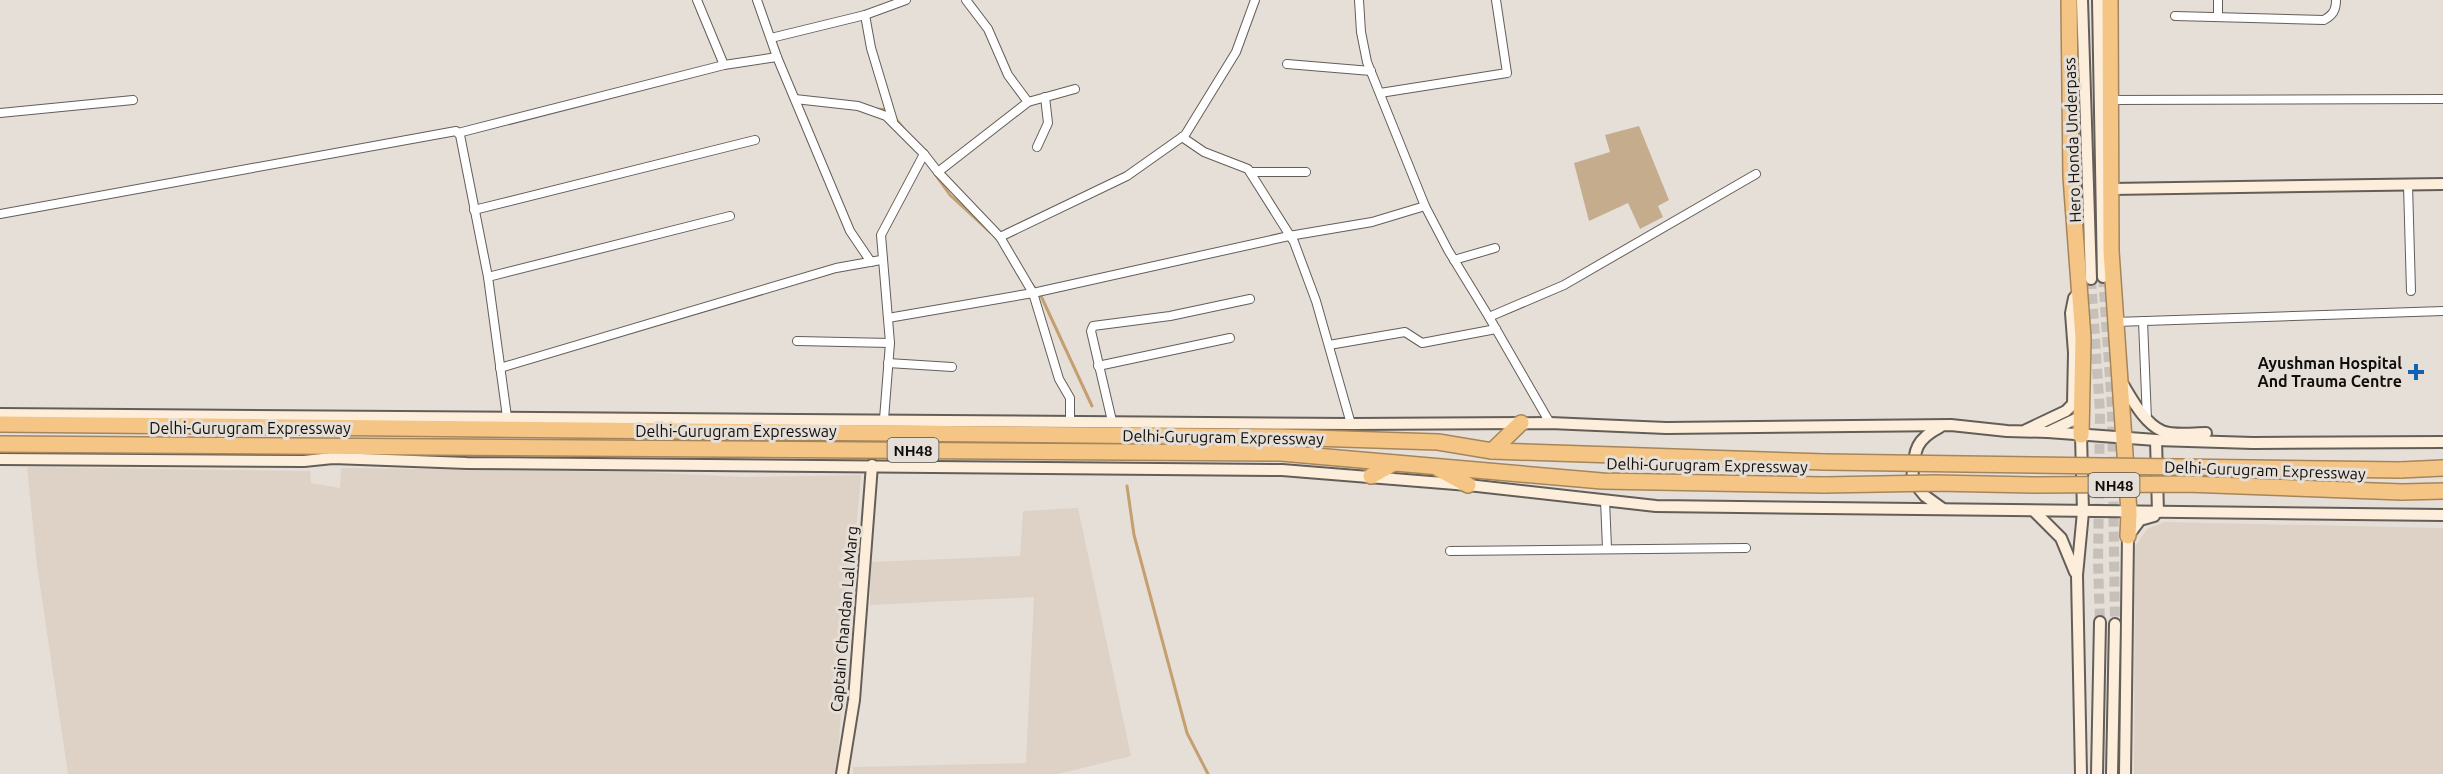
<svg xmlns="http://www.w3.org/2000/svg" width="2443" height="774" font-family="Ubuntu,sans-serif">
<rect width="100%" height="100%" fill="#e6dfd8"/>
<g fill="#ddd2c5">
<polygon points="27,467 310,471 311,483 340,488 341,468 641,472 744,477 861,475 844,664 837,774 68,774 37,565"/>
<polygon points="1078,508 1131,756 1058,774 853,774 853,767 1026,763 1034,597 870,605 871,562 1020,556 1023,511"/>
<polygon points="2164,522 2443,528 2443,774 2134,774 2135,547 2147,529"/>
</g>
<polygon fill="#c4ac8d" points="1639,126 1669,200 1658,206 1663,217 1640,229 1628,203 1589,221 1574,163 1610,152 1605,135"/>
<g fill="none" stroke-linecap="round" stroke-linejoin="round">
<g stroke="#c49f6f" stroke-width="3">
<polyline points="875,109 890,110"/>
<polyline points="895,118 904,129"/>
<polyline points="935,174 950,195 990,232"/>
<polyline points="1030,282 1041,296 1092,406"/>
<polyline points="1127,486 1134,535 1187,733 1208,774"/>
</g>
<g stroke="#c6c0b9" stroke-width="10" stroke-dasharray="10 5" stroke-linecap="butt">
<polyline points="2103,277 2112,409 2115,624"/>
<polyline points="2091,279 2100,412 2098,563 2100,622"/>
</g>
<defs>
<g id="street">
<polyline points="697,0 724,65"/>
<polyline points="757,0 777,57 850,231 871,262"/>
<polyline points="966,0 988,29 1008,75 1028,102"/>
<polyline points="1359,0 1361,32 1367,62 1425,206 1448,250 1489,317 1550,423"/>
<polyline points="865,15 871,48 893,121"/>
<path d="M2175 16 2324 20C2333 15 2336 10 2336 0"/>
<polyline points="2218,17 2218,0"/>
<polyline points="771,38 865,15 906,0"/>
<polyline points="1287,64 1371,71"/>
<polyline points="1380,93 1507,73 1496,0"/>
<polyline points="795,99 858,106 886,116 924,154 938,172 1000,237 1033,293 1059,379 1070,398 1070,420"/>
<polyline points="2110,100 2443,99"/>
<polyline points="0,113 133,100"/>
<polyline points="458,133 724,65 777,57"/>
<polyline points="1182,137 1204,152 1248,169 1294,242 1316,301 1351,424"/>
<polyline points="1037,147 1048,123 1045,97"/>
<polyline points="938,172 1028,102 1075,89"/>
<polyline points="1251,172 1306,172"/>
<polyline points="2408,185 2411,291"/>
<polyline points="474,210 755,140"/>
<polyline points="0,214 456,131 460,135 488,277 507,417"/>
<polyline points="1000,237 1127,176 1185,135 1236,52 1255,0"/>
<polyline points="1454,260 1495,248"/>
<polyline points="488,277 730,216"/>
<polyline points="1489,317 1564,285 1756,174"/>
<polyline points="888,318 1033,293 1289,236 1372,222 1425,206"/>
<polyline points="2143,321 2147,420"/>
<polyline points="2115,322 2443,311"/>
<polyline points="797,341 890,343"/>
<polyline points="1329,345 1405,332 1422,343 1496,329"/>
<polyline points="888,363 952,367"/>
<polyline points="1098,366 1230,338"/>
<polyline points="500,368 836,268 881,260"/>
<polyline points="884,419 890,343 881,235 924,154"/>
<polyline points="1112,421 1091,331 1093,326 1170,316 1250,299"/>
<polyline points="1605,500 1607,548"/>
<polyline points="1450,551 1746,548"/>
</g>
<g id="secondary">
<polyline points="2082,0 2091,279"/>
<polyline points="2098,0 2103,277"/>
<polyline points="2111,189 2443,184"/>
<path d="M2122 383C2132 399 2144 423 2162 431 2174 436 2193 433 2206 433"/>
<polyline points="0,414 1351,424 1550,423 1666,428 1951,425 2007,431 2048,432 2156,440 2253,443 2443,442"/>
<path d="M1940 427C1913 441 1915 452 1912 480L1925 496 1943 509"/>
<polyline points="2026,430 2066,411 2073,404 2074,353 2071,313 2074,298 2080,292"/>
<polyline points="2048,432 2082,416"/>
<polyline points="2081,435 2083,512 2077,575 2081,774"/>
<polyline points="2156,440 2158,512"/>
<polyline points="0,459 304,461 333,458 467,463 1282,470 1468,485 1656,506 2443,515"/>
<polyline points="2034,511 2061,538 2075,572"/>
<polyline points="842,774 854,700 872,465"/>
<polyline points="2097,774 2100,622"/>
<polyline points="2112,774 2115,624"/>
<polyline points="2125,774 2128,536 2140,520 2154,516"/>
</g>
<g id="highway">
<polyline points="2069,0 2071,177 2083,338 2081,435"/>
<polyline points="2110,0 2111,251 2129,512 2128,536"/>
<polyline points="0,424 1279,437 1438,442 1492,451 1825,462"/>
<polyline points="0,444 1281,453 1602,481 1825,485"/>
<polyline points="1492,451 1521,423"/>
<polyline points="1439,469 1468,485"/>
<polyline points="2400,470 2443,468"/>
<polyline points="1371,476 1394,463"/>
<polyline points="2402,492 2443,491"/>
</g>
</defs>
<use href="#street" stroke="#645e58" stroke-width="10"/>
<use href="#secondary" stroke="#645e58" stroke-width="14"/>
<use href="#highway" stroke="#a5855b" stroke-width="18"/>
<use href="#street" stroke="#fff" stroke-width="8"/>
<use href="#secondary" stroke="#fceedb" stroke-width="10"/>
<use href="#highway" stroke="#f5c586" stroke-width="15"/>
<defs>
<g id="highway-bridge">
<polyline points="1825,462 2400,470"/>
<polyline points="1825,485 1935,483 2038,485 2186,484 2402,492"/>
</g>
</defs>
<use href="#highway-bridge" stroke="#a5855b" stroke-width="18" stroke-linecap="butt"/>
<use href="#highway-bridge" stroke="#f5c586" stroke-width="15"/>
</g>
<path fill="#1362b0" stroke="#e6dfd8" stroke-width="2" d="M2413 363h6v6h6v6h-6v6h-6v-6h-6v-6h6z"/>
<g text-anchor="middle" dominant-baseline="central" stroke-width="6" stroke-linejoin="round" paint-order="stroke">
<g fill="#e6dfd8" stroke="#504d48" stroke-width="1.5">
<rect x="887.5" y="438" width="51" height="24" rx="4.5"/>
<rect x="2088.5" y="473" width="51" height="24" rx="4.5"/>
</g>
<g font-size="15" font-weight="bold" fill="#100e0b">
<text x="913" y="450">NH48</text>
<text x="2114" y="485">NH48</text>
</g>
<g font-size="16" fill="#100e0b" stroke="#e6dfd8">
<text transform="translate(2072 140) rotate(-92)">Hero Honda Underpass</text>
<text x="250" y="428">Delhi-Gurugram Expressway</text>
<text x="736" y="431">Delhi-Gurugram Expressway</text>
<text transform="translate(1223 437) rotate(1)">Delhi-Gurugram Expressway</text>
<text transform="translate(1707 465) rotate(1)">Delhi-Gurugram Expressway</text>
<text transform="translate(2265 470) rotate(2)">Delhi-Gurugram Expressway</text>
<text transform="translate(844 619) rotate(-85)">Captain Chandan Lal Marg</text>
</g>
<g font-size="16" font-weight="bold" fill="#100e0b" stroke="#e6dfd8" text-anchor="end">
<text x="2402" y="363">Ayushman Hospital<tspan x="2402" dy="18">And Trauma Centre</tspan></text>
</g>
</g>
</svg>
